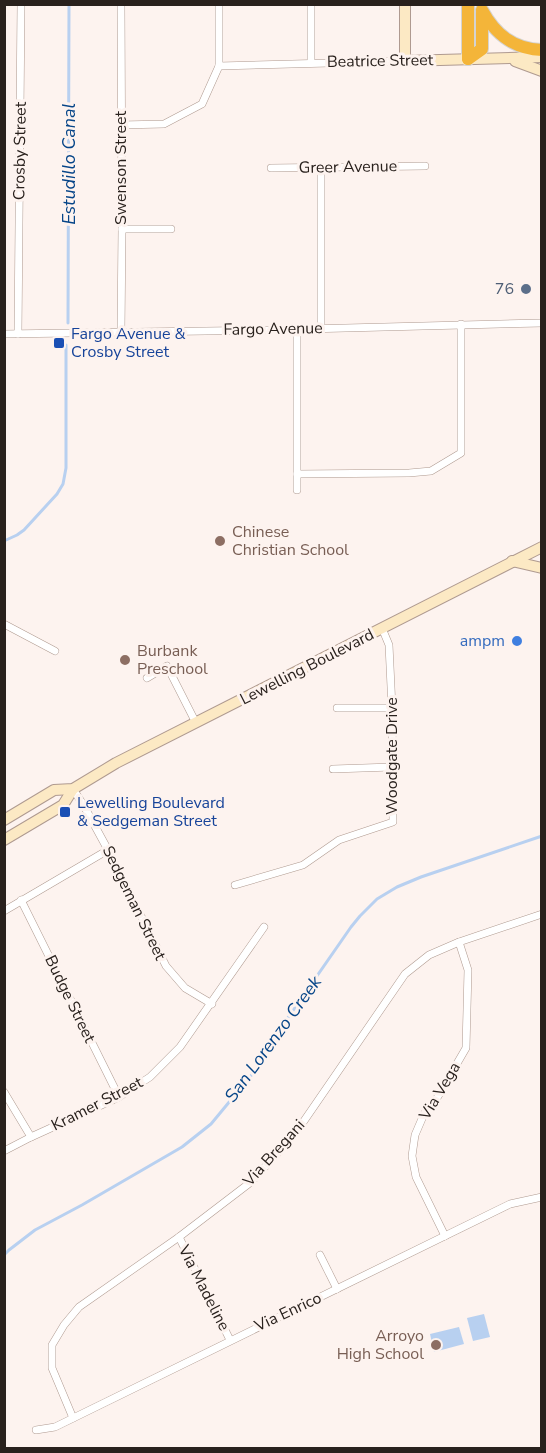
<svg xmlns="http://www.w3.org/2000/svg" width="546" height="1453" font-family="'Nunito Sans',sans-serif">
<rect width="100%" height="100%" fill="#fdf3ef"/>
<g fill="#b8d0f0">
<polygon points="484,1314 490,1337 473,1341 467,1318"/>
<polygon points="459,1327 464,1344 434,1352 430,1334"/>
</g>
<g fill="none" stroke-linecap="round" stroke-linejoin="round">
<g stroke="#b8d0f0" stroke-width="3">
<polyline points="68,323 69,4"/>
<polyline points="4,541 17,535 24,530 57,494 63,484 66,468 66,345"/>
<polyline points="4,1255 9,1250 35,1230 82,1205 182,1147 211,1124 254,1072 285,1022 351,927 360,916 377,899 397,887 421,877 542,836"/>
</g>
<defs>
<g id="street">
<polyline points="311,63 311,4"/>
<polyline points="219,66 405,61"/>
<polyline points="121,125 164,124 202,104 219,66 219,4"/>
<polyline points="271,168 425,166"/>
<polyline points="321,168 321,328"/>
<polyline points="122,229 171,229"/>
<polyline points="121,332 122,229 121,4"/>
<polyline points="4,334 268,330 542,323"/>
<polyline points="18,334 21,4"/>
<polyline points="297,474 409,473 431,471 461,453 461,324"/>
<polyline points="297,490 297,329"/>
<polyline points="4,624 55,651"/>
<polyline points="147,678 167,666 196,723"/>
<polyline points="337,708 392,708"/>
<polyline points="333,769 392,767"/>
<polyline points="73,789 84,806 108,850 166,966 185,988 212,1004"/>
<polyline points="235,885 303,865 339,840 393,822 392,708 389,645 382,628"/>
<polyline points="21,900 119,1097"/>
<polyline points="4,911 108,850"/>
<polyline points="4,1092 31,1137"/>
<polyline points="4,1151 31,1137 119,1097 150,1077 180,1047 264,927"/>
<polyline points="445,1236 416,1177 412,1156 415,1135 424,1114 437,1098 466,1048 468,970 459,942"/>
<polyline points="179,1237 230,1340"/>
<polyline points="320,1255 337,1289"/>
<polyline points="73,1418 52,1368 52,1345 64,1325 79,1307 179,1237 251,1182 295,1134 405,974 429,955 459,942 542,914"/>
<polyline points="36,1430 55,1427 510,1204 542,1197"/>
</g>
<g id="secondary">
<polyline points="405,4 405,61 542,57"/>
<polyline points="515,61 542,71"/>
<polyline points="512,561 542,568"/>
<polyline points="4,820 54,790 73,789 116,763 542,547"/>
<polyline points="4,840 63,805 73,789"/>
</g>
<g id="highway">
<polyline points="468,4 468,59"/>
<path d="M482 10C495 34 513 49 542 50"/>
<polyline points="468,59 482,49 482,13"/>
</g>
</defs>
<use href="#street" stroke="#af9a90" stroke-width="8"/>
<use href="#secondary" stroke="#af9a90" stroke-width="12"/>
<use href="#highway" stroke="#d4d3d2" stroke-width="14"/>
<use href="#street" stroke="#fff" stroke-width="7"/>
<use href="#secondary" stroke="#fce9c4" stroke-width="10"/>
<use href="#highway" stroke="#f4b539" stroke-width="12"/>
</g>
<circle fill="#5c6f8a" stroke="#fdf3ef" stroke-width="2" cx="526" cy="289" r="6"/>
<g fill="#1a4fb4" stroke="#fdf3ef" stroke-width="2">
<rect x="53" y="337" width="12" height="12" rx="3"/>
<rect x="59" y="806" width="12" height="12" rx="3"/>
</g>
<g fill="#8d6e63" stroke="#fdf3ef" stroke-width="2">
<circle cx="220" cy="541" r="6"/>
<circle cx="125" cy="660" r="6"/>
<circle cx="436" cy="1345" r="6"/>
</g>
<circle fill="#3f7fe0" stroke="#fdf3ef" stroke-width="2" cx="517" cy="641" r="6"/>
<g text-anchor="middle" dominant-baseline="central" stroke-width="6" stroke-linejoin="round" paint-order="stroke">
<g font-size="16" fill="#29211d" stroke="#fdf3ef">
<text transform="translate(380 61) rotate(-1)">Beatrice Street</text>
<text transform="translate(20 151) rotate(-89)">Crosby Street</text>
<text transform="translate(348 167) rotate(-1)">Greer Avenue</text>
<text transform="translate(121 168) rotate(-90)">Swenson Street</text>
<text transform="translate(273 329) rotate(-1)">Fargo Avenue</text>
<text transform="translate(307 667) rotate(-27)">Lewelling Boulevard</text>
<text transform="translate(392 756) rotate(-90)">Woodgate Drive</text>
<text transform="translate(134 903) rotate(64)">Sedgeman Street</text>
<text transform="translate(70 999) rotate(64)">Budge Street</text>
<text transform="translate(440 1091) rotate(-59)">Via Vega</text>
<text transform="translate(97 1104) rotate(-27)">Kramer Street</text>
<text transform="translate(274 1153) rotate(-48)">Via Bregani</text>
<text transform="translate(204 1288) rotate(63)">Via Madeline</text>
<text transform="translate(288 1312) rotate(-25)">Via Enrico</text>
</g>
<g font-size="16" fill="#4e5e75" stroke="#fdf3ef" text-anchor="end">
<text x="514" y="289">76</text>
</g>
<g font-size="16" fill="#164399" stroke="#fdf3ef" text-anchor="start">
<text x="71" y="334">Fargo Avenue &amp;<tspan x="71" dy="18">Crosby Street</tspan></text>
<text x="77" y="803">Lewelling Boulevard<tspan x="77" dy="18">&amp; Sedgeman Street</tspan></text>
</g>
<g font-size="16" fill="#785e54" stroke="#fdf3ef" text-anchor="start">
<text x="232" y="532">Chinese<tspan x="232" dy="18">Christian School</tspan></text>
<text x="137" y="651">Burbank<tspan x="137" dy="18">Preschool</tspan></text>
<text x="424" y="1336" text-anchor="end">Arroyo<tspan x="424" dy="18">High School</tspan></text>
</g>
<g font-size="16" fill="#366cbe" stroke="#fdf3ef" text-anchor="end">
<text x="505" y="641">ampm</text>
</g>
<g font-size="18" font-style="italic" fill="#064588" stroke="#fdf3ef">
<text transform="translate(69 164) rotate(-90)">Estudillo Canal</text>
<text transform="translate(273 1039) rotate(-54)">San Lorenzo Creek</text>
</g>
</g>
<rect width="546" height="1453" fill="none" stroke="#29211d" stroke-width="12"/>
</svg>
